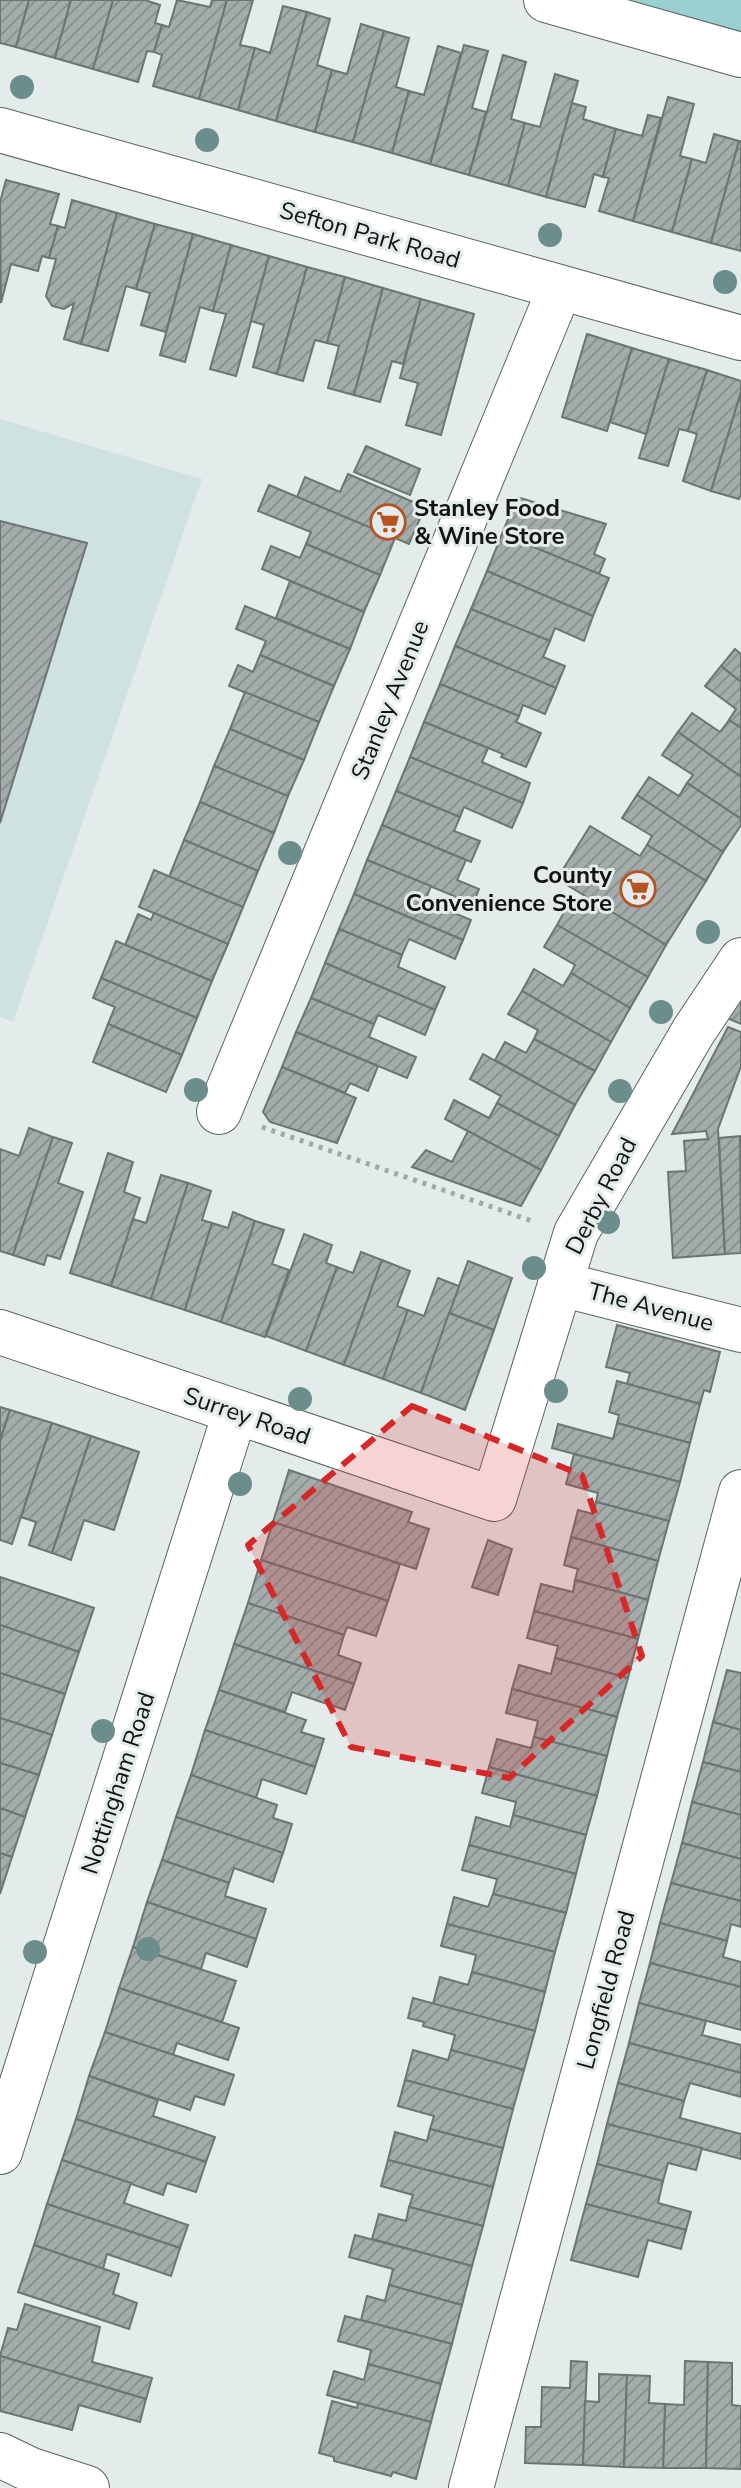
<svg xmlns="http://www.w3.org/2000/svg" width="741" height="2488" font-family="'Nunito Sans',sans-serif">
<defs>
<pattern id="building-hatch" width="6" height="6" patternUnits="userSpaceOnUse" patternTransform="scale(2)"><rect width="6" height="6" fill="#a3abab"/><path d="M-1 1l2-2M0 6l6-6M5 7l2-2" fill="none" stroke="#8b9292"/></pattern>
</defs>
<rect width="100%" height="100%" fill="#e3eceb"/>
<polygon fill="#cfe1e0" points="0,419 202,479 13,1022 0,1017"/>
<polygon fill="#9ad0cf" points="592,0 741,0 741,45"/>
<g fill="url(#building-hatch)" stroke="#6c7474" stroke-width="2">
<polygon points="0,0 29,0 16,47 0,43"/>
<polygon points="29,0 71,0 55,58 16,47"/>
<polygon points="71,0 113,0 93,69 55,58"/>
<polygon points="113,0 145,0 160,5 155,23 162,25 154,52 147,51 138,82 93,69"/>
<polygon points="177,0 210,7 212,0 227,0 199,99 153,86 162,55 154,52 162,25 169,27"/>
<polygon points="227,0 253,0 240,45 255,48 238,110 199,99"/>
<polygon points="283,6 307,12 276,121 238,110 255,48 270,53"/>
<polygon points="307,12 330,19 317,65 332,70 315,132 276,121"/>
<polygon points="361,24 384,31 353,142 315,132 332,70 347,74"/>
<polygon points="384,31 409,38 396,87 409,91 392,153 353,142"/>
<polygon points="464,45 488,51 472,108 486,112 469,175 430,164"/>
<polygon points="438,46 461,53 430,164 392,153 409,91 424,95"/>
<polygon points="503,55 526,62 511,119 525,123 508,186 469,175"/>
<polygon points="555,74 578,81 546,197 508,186 525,123 540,127"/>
<polygon points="668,97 694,104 680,156 692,159 672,232 633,221"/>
<polygon points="572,103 586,107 583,119 616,129 603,177 594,174 585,207 546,197"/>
<polygon points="648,115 661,118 633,221 599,211 609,178 603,177 616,129 642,136"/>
<polygon points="714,134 739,141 711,243 672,232 692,159 706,163"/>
<polygon points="739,141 741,141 741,251 711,243"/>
<polygon points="6,180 59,194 50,224 58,226 49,258 42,256 38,271 11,264 1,303 0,202"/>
<polygon points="72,200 117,213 81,344 64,339 74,303 64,309 52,306 46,296 56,259 49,258 58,226 65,228"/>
<polygon points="117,213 155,224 136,289 126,286 108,351 81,344"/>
<polygon points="155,224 193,234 166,332 141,325 150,293 136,289"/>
<polygon points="193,234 231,245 213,311 200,307 185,362 160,355"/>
<polygon points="231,245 269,256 236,376 210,369 226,314 213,311"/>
<polygon points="269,256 307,267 277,374 253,367 264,325 251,321"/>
<polygon points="307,267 345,277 327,343 315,340 303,381 277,374"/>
<polygon points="345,277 383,288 354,395 328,388 339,346 327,343"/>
<polygon points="383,288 421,299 403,364 392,361 380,402 354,395"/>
<polygon points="421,299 474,314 441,435 406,425 418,383 400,378"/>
<polygon points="587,334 632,348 607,431 562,417"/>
<polygon points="632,348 669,359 646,434 610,422"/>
<polygon points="669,359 707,370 688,431 679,429 668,466 639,458"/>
<polygon points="707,370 741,381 741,392 711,491 683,481 697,434 688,431"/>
<polygon points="741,392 741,494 739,499 711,491"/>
<polygon points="366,446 420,469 410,495 354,472"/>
<polygon points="348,474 425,507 409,544 297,497 305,477 340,492"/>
<polygon points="269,485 395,538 380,575 306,544 311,532 258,511"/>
<polygon points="517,497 606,524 594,554 605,559 599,574 502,534"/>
<polygon points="0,521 87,543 0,823"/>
<polygon points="502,534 609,578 593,616 487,571"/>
<polygon points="306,544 380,575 364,612 262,569 271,546 300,558"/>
<polygon points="487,571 593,616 584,641 555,628 550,641 471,609"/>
<polygon points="290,581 364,612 350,649 276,618"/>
<polygon points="245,606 350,649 334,686 260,655 266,641 236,629"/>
<polygon points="471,609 550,641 543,657 565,666 556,688 455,646"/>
<polygon points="455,646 556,688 545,714 523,705 519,716 440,684"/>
<polygon points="735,649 741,654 741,682 721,666"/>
<polygon points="260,655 334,686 319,722 229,686 238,665 253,672"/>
<polygon points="721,666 741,682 741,728 729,720 736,709 705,686"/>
<polygon points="440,684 519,716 516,722 541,733 526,767 501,757 503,754 424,722"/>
<polygon points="245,692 319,722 304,760 230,729"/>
<polygon points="692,713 720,732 729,720 741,728 741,777 678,732"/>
<polygon points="424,722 488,748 482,762 530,783 523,803 410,757"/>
<polygon points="230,729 304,760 288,796 214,766"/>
<polygon points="678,732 741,777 741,819 687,783 693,775 662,755"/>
<polygon points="410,757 523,803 512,828 464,807 460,817 396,791"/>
<polygon points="214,766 288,796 274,833 200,802"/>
<polygon points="649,777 679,796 687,783 741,819 741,825 723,852 637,795"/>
<polygon points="396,791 460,817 454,831 480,841 471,862 382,825"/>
<polygon points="637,795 723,852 706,881 647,845 652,836 622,818"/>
<polygon points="200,802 274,833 258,871 184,840"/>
<polygon points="382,825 466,860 457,880 479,889 473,904 367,860"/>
<polygon points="590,826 640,856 647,845 706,881 666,945 557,879"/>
<polygon points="184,840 258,871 243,907 169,877"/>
<polygon points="367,860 431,886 425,901 471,920 463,940 354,894"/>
<polygon points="154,870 243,907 228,944 139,907"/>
<polygon points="354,894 463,940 455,959 409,939 402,955 339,929"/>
<polygon points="589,898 666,945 648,977 557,925 568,905 581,912"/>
<polygon points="154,913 228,944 212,981 125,945 138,914 151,920"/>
<polygon points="557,925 648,977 630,1008 571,973 575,965 544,947"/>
<polygon points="339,929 402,955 398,967 445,987 435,1010 325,963"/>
<polygon points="116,941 212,981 197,1018 101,978"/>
<polygon points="325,963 435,1010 425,1035 378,1015 374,1024 311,998"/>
<polygon points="534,969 563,986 571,973 630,1008 611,1042 522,991"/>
<polygon points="101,978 197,1018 182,1055 108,1024 115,1007 93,998"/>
<polygon points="522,991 611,1042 595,1071 534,1039 538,1030 508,1014"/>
<polygon points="741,996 741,1024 727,1018"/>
<polygon points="311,998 374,1024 369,1037 416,1057 407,1078 296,1032"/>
<polygon points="108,1024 182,1055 166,1092 93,1062"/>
<polygon points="728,1027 741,1032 741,1066 718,1129 725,1254 673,1258 668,1172 686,1171 684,1141 708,1139 706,1131 672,1134"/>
<polygon points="296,1032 378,1066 368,1091 350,1083 345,1093 282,1067"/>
<polygon points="534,1039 595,1071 575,1105 495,1060 505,1042 526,1053"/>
<polygon points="483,1054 575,1105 559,1136 497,1103 501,1096 470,1079"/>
<polygon points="282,1067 356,1098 337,1143 270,1122 263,1112"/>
<polygon points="454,1100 489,1118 497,1103 559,1136 541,1170 445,1119"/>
<polygon points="29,1128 53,1137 13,1255 0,1251 0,1149 19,1156"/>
<polygon points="468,1131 541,1170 521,1206 412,1167 426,1150 452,1162"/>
<polygon points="740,1136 741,1253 725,1254 719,1138"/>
<polygon points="53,1137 72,1143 58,1183 83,1192 60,1259 47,1255 44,1265 13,1255"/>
<polygon points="108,1153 133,1162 124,1192 140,1198 111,1286 70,1273"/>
<polygon points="161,1175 188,1183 151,1299 111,1286 133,1219 146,1223"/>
<polygon points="188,1183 211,1191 202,1220 212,1223 185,1310 151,1299"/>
<polygon points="233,1212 255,1221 221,1322 185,1310 212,1223 228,1228"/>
<polygon points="255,1221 284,1230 272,1264 289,1270 265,1337 221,1322"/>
<polygon points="304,1234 332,1245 326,1263 337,1267 306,1351 266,1336"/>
<polygon points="361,1252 382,1260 344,1365 306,1351 337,1267 353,1273"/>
<polygon points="382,1260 410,1271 397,1306 408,1310 383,1379 344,1365"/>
<polygon points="468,1261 512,1278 494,1330 449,1313"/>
<polygon points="438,1278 459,1286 421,1393 383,1379 408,1310 424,1316"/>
<polygon points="449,1313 494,1330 465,1410 421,1393"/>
<polygon points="617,1325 720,1352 710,1392 704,1390 700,1404 627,1384 630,1373 606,1367"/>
<polygon points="617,1381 700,1404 690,1443 617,1423 619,1415 609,1412"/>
<polygon points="0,1407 10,1410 0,1441"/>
<polygon points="10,1410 52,1423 12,1544 0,1540 0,1441"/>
<polygon points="52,1423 91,1436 52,1553 29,1545 36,1522 21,1517"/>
<polygon points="617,1423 690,1443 680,1482 552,1448 558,1424 613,1439"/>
<polygon points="91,1436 139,1452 114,1530 84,1520 71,1560 52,1553"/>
<polygon points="574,1454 680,1482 669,1521 596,1502 598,1493 566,1484"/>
<polygon points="289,1470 412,1512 408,1522 429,1529 416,1569 273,1522"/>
<polygon points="596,1502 669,1521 658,1561 571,1537 578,1510 593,1514"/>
<polygon points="273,1522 400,1564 388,1601 261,1560"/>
<polygon points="571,1537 658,1561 648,1600 575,1580 578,1569 564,1565"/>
<polygon points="488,1540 512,1549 498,1595 472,1587"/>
<polygon points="261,1560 388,1601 376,1636 347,1627 344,1635 248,1603"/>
<polygon points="0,1577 94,1608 79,1652 0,1625"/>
<polygon points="575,1580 648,1600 638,1639 534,1611 541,1584 573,1592"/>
<polygon points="248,1603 344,1635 338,1655 361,1663 354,1684 234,1644"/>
<polygon points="534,1611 638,1639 628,1678 555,1658 558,1646 527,1638"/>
<polygon points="0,1625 79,1652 65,1694 0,1673"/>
<polygon points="234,1644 354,1684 345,1710 292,1692 285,1712 219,1690"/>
<polygon points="555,1658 628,1678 617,1717 512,1689 519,1665 551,1674"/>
<polygon points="727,1670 741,1673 741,1730 713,1722"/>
<polygon points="0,1673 65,1694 52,1735 0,1718"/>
<polygon points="512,1689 617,1717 607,1756 534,1737 538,1721 506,1713"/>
<polygon points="219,1690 306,1720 301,1732 324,1739 315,1767 205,1730"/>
<polygon points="0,1718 52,1735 39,1775 0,1763"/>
<polygon points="713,1722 741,1730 741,1772 703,1762"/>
<polygon points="205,1730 315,1767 306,1794 262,1779 256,1798 191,1775"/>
<polygon points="534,1737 607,1756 597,1796 489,1767 497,1739 531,1748"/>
<polygon points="703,1762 741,1772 741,1815 692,1802"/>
<polygon points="0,1763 39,1775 25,1817 0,1808"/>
<polygon points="489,1767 597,1796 586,1835 513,1815 516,1802 482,1793"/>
<polygon points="191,1775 277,1805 273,1818 292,1824 283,1853 176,1817"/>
<polygon points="692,1802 741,1815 741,1859 682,1843"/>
<polygon points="0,1808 25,1817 12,1857 0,1853"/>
<polygon points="513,1815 586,1835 576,1874 469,1845 476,1817 510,1827"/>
<polygon points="176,1817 283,1853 273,1882 234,1868 229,1883 162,1860"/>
<polygon points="682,1843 741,1859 741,1901 671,1883"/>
<polygon points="469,1845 576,1874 566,1913 493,1894 497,1879 462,1870"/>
<polygon points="0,1853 12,1857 0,1894"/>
<polygon points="162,1860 229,1883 225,1896 266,1909 256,1939 147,1902"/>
<polygon points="671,1883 741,1901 741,1927 731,1924 727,1941 660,1923"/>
<polygon points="493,1894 566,1913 555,1952 447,1924 454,1897 488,1907"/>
<polygon points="147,1902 256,1939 247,1967 206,1953 201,1969 133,1947"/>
<polygon points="660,1923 727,1941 723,1957 741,1962 741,1987 650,1963"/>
<polygon points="447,1924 555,1952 545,1992 472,1972 476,1955 441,1946"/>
<polygon points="133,1947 236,1981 222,2022 119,1988"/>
<polygon points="650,1963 741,1987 741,2030 639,2003"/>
<polygon points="472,1972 545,1992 535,2031 433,2004 440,1977 468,1985"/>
<polygon points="119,1988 239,2028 228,2060 177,2043 173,2055 105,2032"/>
<polygon points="413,1998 535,2031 524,2070 451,2050 455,2035 423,2026 424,2022 408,2018"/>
<polygon points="639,2003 706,2021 702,2035 741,2045 741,2073 629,2043"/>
<polygon points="105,2032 234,2075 224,2105 195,2096 190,2110 89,2076"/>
<polygon points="629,2043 741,2073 741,2097 690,2083 684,2101 618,2083"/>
<polygon points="413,2050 448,2060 451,2050 524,2070 513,2109 405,2080"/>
<polygon points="89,2076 158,2100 153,2116 215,2137 206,2162 76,2119"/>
<polygon points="405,2080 513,2109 503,2148 430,2129 434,2116 398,2106"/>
<polygon points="618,2083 684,2101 680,2118 741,2134 741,2159 607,2124"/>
<polygon points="76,2119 206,2162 196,2192 167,2183 163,2195 62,2160"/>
<polygon points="607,2124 702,2148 696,2170 668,2163 663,2181 597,2164"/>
<polygon points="430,2129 503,2148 493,2187 388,2160 395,2132 427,2141"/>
<polygon points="62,2160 131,2183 124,2203 188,2225 180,2248 47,2204"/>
<polygon points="388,2160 493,2187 483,2226 409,2207 413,2195 381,2186"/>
<polygon points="597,2164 663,2181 658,2203 691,2212 686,2230 586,2204"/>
<polygon points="47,2204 180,2248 171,2276 107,2254 103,2269 34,2245"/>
<polygon points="586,2204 686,2230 681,2249 648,2240 638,2277 571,2260"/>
<polygon points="409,2207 483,2226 472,2266 372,2239 379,2214 406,2221"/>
<polygon points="355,2235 472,2266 462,2305 389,2285 393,2269 349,2257"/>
<polygon points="34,2245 119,2274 113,2294 137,2303 129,2329 18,2292"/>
<polygon points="389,2285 462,2305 452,2344 361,2320 367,2296 385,2301"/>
<polygon points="25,2304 100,2327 92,2362 152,2378 146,2399 0,2356 8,2328 17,2330"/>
<polygon points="345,2316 452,2344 441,2384 368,2364 371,2350 338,2341"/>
<polygon points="0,2356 146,2399 140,2422 79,2405 72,2430 0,2411"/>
<polygon points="571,2361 587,2362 583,2465 525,2463 526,2427 541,2427 542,2387 570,2388"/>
<polygon points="685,2361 708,2362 706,2468 663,2468 665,2404 684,2405"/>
<polygon points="708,2362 732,2363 732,2405 741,2406 741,2469 706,2468"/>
<polygon points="368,2364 441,2384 431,2422 327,2395 334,2371 364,2380"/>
<polygon points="599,2374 627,2375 624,2467 583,2465 585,2401 599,2402"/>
<polygon points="627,2375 650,2376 649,2403 665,2404 663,2468 624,2467"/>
<polygon points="332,2401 357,2408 358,2403 431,2422 416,2479 393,2472 391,2476 334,2461 334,2457 319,2453"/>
</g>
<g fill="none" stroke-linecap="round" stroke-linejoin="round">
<defs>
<g id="minor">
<polyline points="546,0 741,55"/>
<polyline points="0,130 741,338"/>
<polyline points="219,1112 560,288"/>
<polyline points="560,1284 741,1330"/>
<polyline points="0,1332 494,1499 576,1233 693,1032 741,960"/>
<polyline points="0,2152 235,1413"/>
<polyline points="0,2455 31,2470 87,2488"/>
<polyline points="471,2488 741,1492"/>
</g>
</defs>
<use href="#minor" stroke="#5c6363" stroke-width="46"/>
<polyline stroke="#a0a7a6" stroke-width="5" stroke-dasharray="4 6" stroke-linecap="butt" points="262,1127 532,1221"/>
<use href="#minor" stroke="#fff" stroke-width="44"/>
</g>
<g fill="#6b8e8d">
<circle cx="22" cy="87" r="12"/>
<circle cx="207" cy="140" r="12"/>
<circle cx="550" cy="235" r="12"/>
<circle cx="725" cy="282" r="12"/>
<circle cx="290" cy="853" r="12"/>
<circle cx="708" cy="932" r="12"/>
<circle cx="661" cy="1012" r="12"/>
<circle cx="196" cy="1090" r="12"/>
<circle cx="620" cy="1091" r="12"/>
<circle cx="608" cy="1222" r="12"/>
<circle cx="534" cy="1268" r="12"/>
<circle cx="556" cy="1391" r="12"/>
<circle cx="300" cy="1399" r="12"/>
<circle cx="240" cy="1484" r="12"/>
<circle cx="103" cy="1731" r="12"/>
<circle cx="148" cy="1949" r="12"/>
<circle cx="35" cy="1952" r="12"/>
</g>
<path fill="#d62828" fill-opacity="0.2" stroke="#d62828" stroke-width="6" stroke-dasharray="16 10" stroke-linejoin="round" d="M412 1406 582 1475 642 1656 509 1778 351 1747 248 1545Z"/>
<defs>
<symbol id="supermarket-ring" viewBox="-11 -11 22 22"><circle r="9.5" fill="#e3eceb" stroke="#b75221" stroke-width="1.5"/><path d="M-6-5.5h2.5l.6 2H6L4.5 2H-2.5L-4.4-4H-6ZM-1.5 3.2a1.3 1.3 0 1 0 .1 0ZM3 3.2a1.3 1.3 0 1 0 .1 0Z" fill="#b75221"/></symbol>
</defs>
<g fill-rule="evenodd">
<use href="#supermarket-ring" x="368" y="502" width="40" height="40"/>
<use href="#supermarket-ring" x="618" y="869" width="40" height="40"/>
</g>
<g text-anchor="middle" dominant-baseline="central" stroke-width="6" stroke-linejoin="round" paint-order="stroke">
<g font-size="24" fill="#111414" stroke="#e3eceb">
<text transform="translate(370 235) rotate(16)">Sefton Park Road</text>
<text transform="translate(390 700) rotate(-68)">Stanley Avenue</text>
<text transform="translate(601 1196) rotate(-63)">Derby Road</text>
<text transform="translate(651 1307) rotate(15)">The Avenue</text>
<text transform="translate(247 1416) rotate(19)">Surrey Road</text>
<text transform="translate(118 1783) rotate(-72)">Nottingham Road</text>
<text transform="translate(606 1990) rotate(-75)">Longfield Road</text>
</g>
<g font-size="24" font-weight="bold" fill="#111414" stroke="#e3eceb" text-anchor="start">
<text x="414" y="508">Stanley Food<tspan x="414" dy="28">&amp; Wine Store</tspan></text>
<text x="612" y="875" text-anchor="end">County<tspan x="612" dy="28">Convenience Store</tspan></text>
</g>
</g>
</svg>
